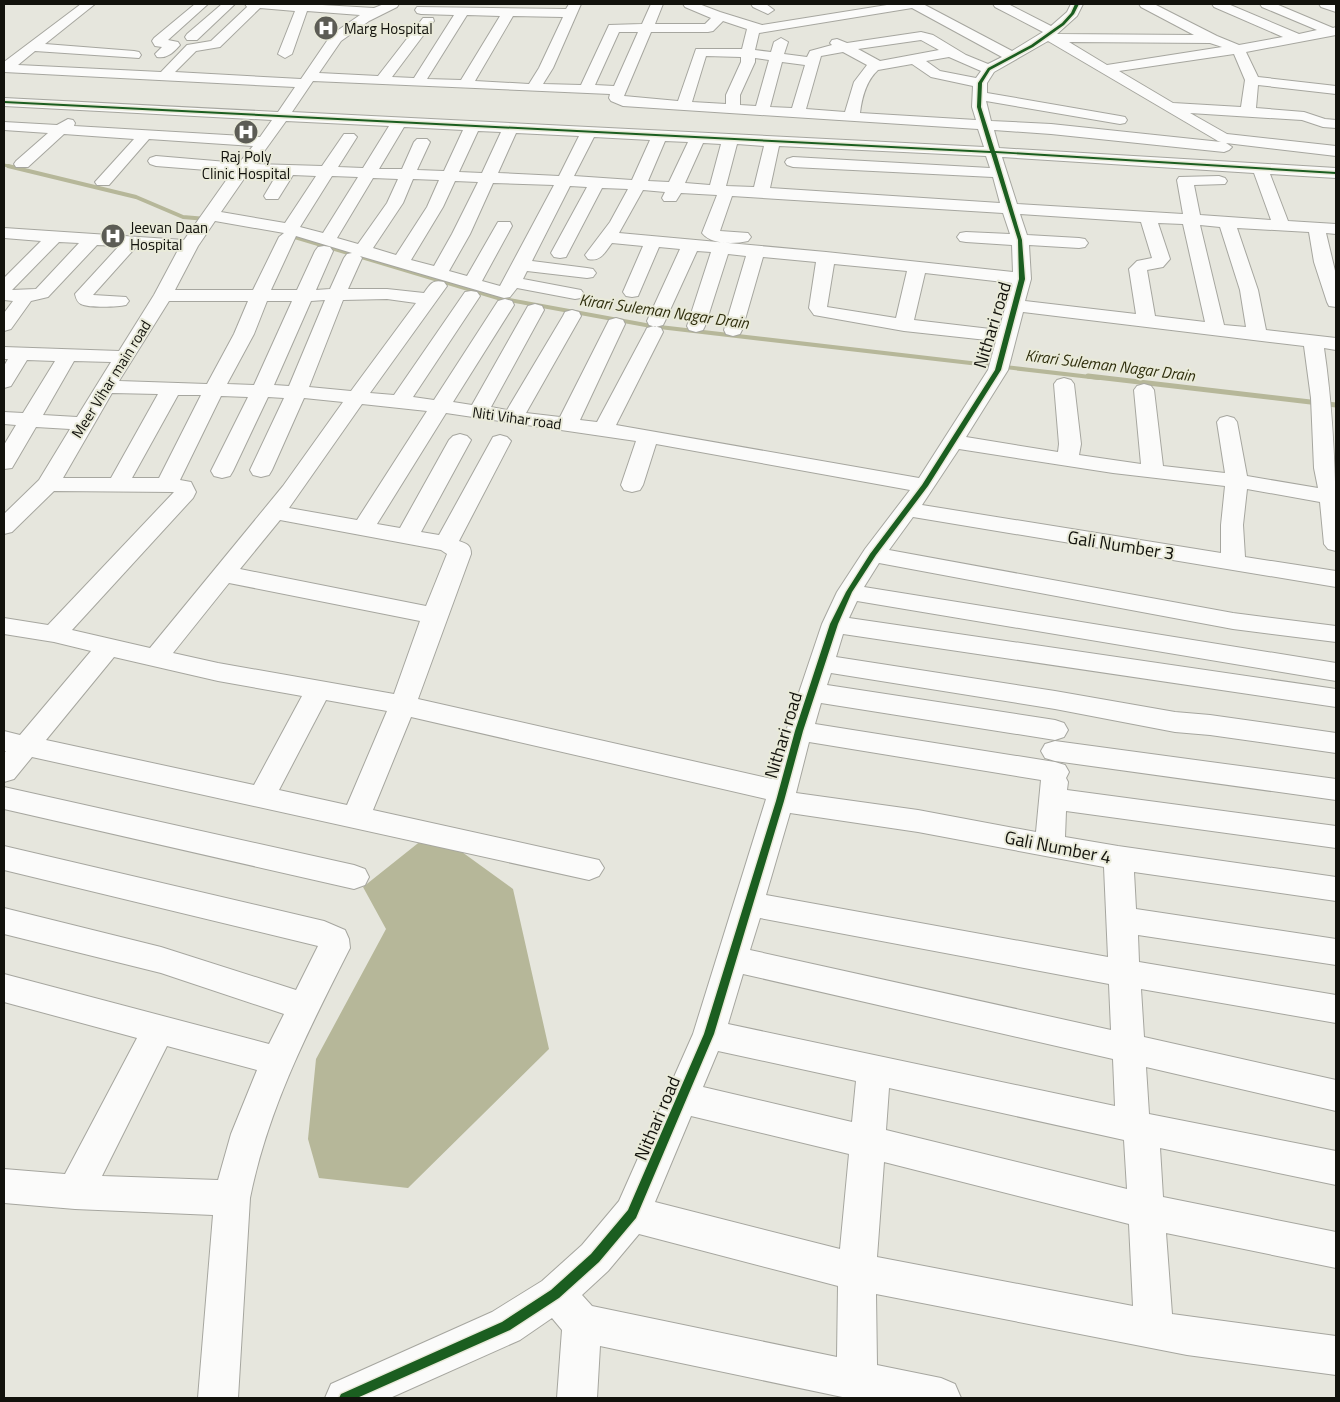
<svg xmlns="http://www.w3.org/2000/svg" width="1340" height="1402" font-family="'Titillium Web',sans-serif">
<rect width="100%" height="100%" fill="#e6e6dd"/>
<polygon fill="#b6b799" points="422,840 462,852 513,889 549,1049 408,1188 319,1178 308,1139 316,1059 386,929 363,887"/>
<g fill="none" stroke-linecap="round" stroke-linejoin="round">
<polyline stroke="#b6b799" stroke-width="3" points="4,165 13,167"/>
<g stroke="#b6b799" stroke-width="4">
<polyline points="8,166 136,197 183,217 206,219"/>
<polyline points="288,235 498,298 651,326 1099,378"/>
</g>
<polyline stroke="#b6b799" stroke-width="5" points="1088,376 1336,405"/>
<defs>
<g id="minor">
<path d="M81 4H95L45 44 134 51 139 52 141 55 139 58 35 51 18 65 161 72 187 45 211 41 247 7 245 4H305L374 8 384 4H399L397 7 369 21 341 41 319 73 378 76 423 18H433L434 21 392 77 414 78 454 15 421 14 417 13 415 10 417 7 566 9 569 4H581L553 68 543 84 581 85 609 25 642 24 651 4H663L655 24H705L711 18 685 7 683 4H699L720 12 762 25 893 4H923L1012 51 1043 32 995 7 993 4H1008L1051 26 1067 12 1071 4H1083L1077 16 1057 34 1194 35 1141 7 1139 4H1154L1217 36 1239 45 1283 37 1214 7 1212 4H1228L1299 34 1317 30 1262 7 1260 4H1276L1333 28 1336 27V35L1246 52 1258 77 1336 86V94L1258 85 1256 108 1304 112 1325 119 1336 120V128L1323 127 1302 120 1190 113 1227 134 1336 146V156L1226 143 1232 147 1229 150 1224 152 1051 134 994 130 999 148 1336 168V178L1270 174 1288 221 1336 224V234L1326 233 1336 275V307L1329 306 1327 302 1314 262 1309 232 1237 228 1258 290 1266 330 1336 338V350L1324 348C1334 416 1336 483 1336 551L1328 549 1324 544 1320 502 1247 489 1243 525 1245 557 1336 571V587L913 517 889 550 1233 613 1336 626V642L1233 629 879 563 864 587 1336 663V681L857 601 849 618 1336 689V707L843 634 836 657 1055 691 1175 712 1210 715 1336 733V753L1210 735 1175 732 1055 709 831 673 827 685 1055 720 1064 723 1068 730 1064 737 1055 740 821 703 815 724 1055 762 1065 765 1069 772 1066 778 1068 782 1067 790 1336 826V848L1066 811 1065 837 1118 846 1336 877V901L1134 872 1136 909 1336 939V965L1138 935 1139 962 1336 995V1023L1141 989 1144 1037 1336 1080V1111L1146 1067 1149 1114 1336 1151V1185L1160 1148 1163 1197 1336 1232V1268L1166 1233 1172 1314 1336 1336V1375L1187 1355 876 1294 877 1365 941 1378 955 1384 961 1398H847L600 1346 597 1398H557L562 1330 552 1318 520 1340 390 1398H325L331 1384 492 1312 542 1281 582 1245 619 1201 693 1034 766 799 411 717 373 810 599 860 604 868 599 876 589 880 32 757 14 779 4 782V753L6 751H4V731L20 735 91 651 54 642 4 634V618L48 625 174 492 54 491 12 532 4 534V514L39 480 70 429 36 427 12 468 4 469V445L16 425 4 424V412L23 413 55 361 27 360 11 386 4 388V366L8 359H4V347L119 351 154 295 178 250 136 247 93 295 126 297 129 301 126 305C118 307 89 308 81 304 77 302 76 298 75 294L119 246 97 245 48 297 31 301 11 329 4 331V313L13 301 4 300V278L41 241 4 238V228L184 240 232 172 156 166 150 164 148 161 150 158 156 156 239 163 253 146 149 139 109 185H97L95 182 134 139 64 134 28 167H16L14 164 16 161 48 133 4 130V122L57 125 68 119 73 120 75 123 74 126 260 137 272 120 4 106V98L278 112 295 87 4 72V62ZM260 8 295 11 278 54 285 58 292 54 307 11 360 15 331 35 301 79 175 72 196 51 220 47ZM912 8 1002 57 988 64 966 55 933 35 921 32 847 43 837 39 832 40 830 43 832 45 810 51 807 57 784 54 788 42 781 38 774 42 771 52 755 50 759 33ZM467 15 500 16 461 80 427 79ZM513 16 563 17 539 68 529 84 475 81ZM723 21 747 29 742 49H696L678 101 624 96 651 32H708L713 31ZM619 32H638L614 86 595 85ZM921 40 939 50 880 61 858 49ZM1048 41 1218 141 1221 142 1051 124 991 121 986 101 1120 124 1125 123 1127 120 1125 117 1120 116 987 93V83L994 72ZM1069 42 1210 43 1222 47 1107 65ZM843 52 867 65 854 82 845 112 806 109 821 56ZM1234 54 1245 80 1241 107 1173 103 1119 71ZM706 56 741 57V62L726 95V104L692 102ZM949 57 981 71 976 78 940 71 926 61ZM755 58 769 60 756 106 740 105V95L755 62ZM782 62 805 65 792 108 770 107ZM912 64 931 77 973 86 972 107 976 120 860 113C862 97 866 81 878 70ZM313 81 610 94 609 98 611 101 623 106 978 129 984 147 292 112ZM286 121 389 126 363 168 338 167 357 137 354 134H344L322 166 255 164ZM404 127 463 130 444 171 417 170 430 142 427 139H417L414 142 402 169H379ZM478 131 501 132 482 173 459 172ZM516 133 579 136 559 176 498 173ZM594 137 650 140 632 180 574 176ZM665 141 688 142 669 182 648 181ZM703 143 721 144 710 185 685 183ZM737 144 764 146 754 187 726 186ZM779 146 986 156 990 168 793 157 787 159 785 162 787 165 793 167 993 177 1000 203 770 188ZM1002 157 1254 173 1271 220 1200 215 1194 185 1225 184 1227 181 1225 178 1219 176 1179 177 1177 180 1183 214 1017 204ZM248 173 277 174 264 196 266 199H278L293 175 316 176 285 223 221 212ZM332 176 358 177 323 233 300 227ZM373 178 398 179 387 203 358 244 337 238ZM413 179 439 180 427 207 396 255 373 248 403 203ZM455 181 478 182 452 234 434 266 411 260 443 207ZM493 183 554 185 500 286 482 281 512 226 510 222H498L467 276 449 271 470 234ZM570 186 587 187 551 253 554 257 560 258 566 257 602 188 628 189 610 222 585 255 588 259C601 262 605 252 612 243L643 246 623 292 626 296 632 297 638 296 659 247 680 249 647 321 649 325 656 327 663 325 665 321 697 251 711 252 687 326 689 330 696 332 703 330 705 326 728 254 746 256 724 330 726 334 733 336 740 334 742 330 763 257 816 262 809 308 814 315 904 331 996 341 988 370 919 478 616 425 663 332 661 328 654 326 647 328 645 332 597 422 580 420 625 324 623 320 616 318 609 320 607 324 560 417 526 413 581 316 579 312 572 310 565 312 563 316 507 410 491 407 544 310 542 306 535 304 528 306 472 405 453 402 514 305 512 301 505 299 498 301 434 400 413 397 480 296 477 292 471 291 465 292 394 395 370 393 447 286 444 282C433 279 430 284 424 293L387 289H348L362 258 360 256 504 298 510 297 517 288 575 299 581 298 584 294 581 290 523 279 527 271 587 278 593 277 596 273 593 269 587 268 532 261ZM643 190 665 192 662 198 664 201H676L681 193 717 195 702 233C711 245 735 244 748 241L751 237 748 233 720 231 732 196 1003 213 1010 234 966 232 960 233 957 237 960 241 966 242 1012 245 1013 272 826 252 619 233ZM1020 214 1141 222 1152 258 1137 261 1129 269 1136 314 1025 301 1031 279 1029 245 1079 248 1085 247 1088 243 1085 239 1079 238 1027 235ZM215 221 284 233 279 237 253 290H175L198 246ZM1158 223 1183 224 1205 322 1155 316 1147 270 1163 267 1170 259ZM1200 225 1220 227 1240 290 1246 327 1224 325ZM296 236 352 253 347 254 344 258 330 289 316 290 333 251 330 247 324 246 318 247 315 251 297 290H271ZM59 242 79 243 36 289 12 290ZM834 264 907 271 896 318 827 307ZM925 273 1012 283 999 330 914 320ZM387 299 416 303 351 391 309 387 343 300ZM325 300 289 386 274 385 311 301ZM169 301H248L234 334 207 384 119 381ZM267 301H292L254 385 227 384 254 334ZM1023 312 1304 346 1311 398 1314 468 1318 488 1247 476 1237 422 1234 418 1227 416 1220 418 1217 422 1225 473 1163 466 1154 390 1151 386 1144 384 1137 386 1134 390 1141 464 1079 455 1081 444 1074 384 1071 380 1064 378 1057 380 1054 384 1059 444 1058 452 966 437 1008 370ZM74 361 111 362 77 417 43 415ZM112 393 158 394 111 478H63ZM178 395H201L159 478H132ZM221 396 248 397 211 471 214 476 222 478 230 476 233 471 268 397 284 398 250 470 253 475 261 477 269 475 272 470 304 398 343 402 283 486 150 648 72 630 193 498 196 492 191 482 180 480ZM362 404 427 411 357 520 289 508ZM446 413 636 441 621 485 624 490 632 492 640 490 643 485 656 444 910 490 865 549 837 592 822 624 786 731 772 779 418 699 471 554C471 545 467 544 459 541L511 441 507 437 500 435 493 437 439 535 421 532 471 440 467 436 460 434 453 436 449 440 400 528 377 524ZM959 449 1113 473 1225 486 1221 525V553L922 505ZM280 520 441 550 447 554 426 606 240 569ZM229 583 420 621 394 694 218 663 173 653ZM114 657 218 681 302 696 254 785 46 740ZM326 700 387 711 347 805 279 790ZM809 742 1041 780 1036 832 918 810 796 793ZM790 813 918 832 1104 867 1108 957 766 895ZM760 918 1109 984 1111 1030 750 950ZM743 974 1113 1059 1115 1106 728 1024ZM718 1051 856 1081 852 1122 703 1087ZM889 1088 1124 1140 1127 1189 886 1130ZM691 1116 849 1154 840 1249 655 1202ZM884 1162 1129 1224 1133 1306 877 1257ZM639 1234 838 1286 837 1357 592 1306 582 1295 608 1271Z"/>
<path d="M195 4H208L168 40 178 42 180 45C174 52 167 59 157 57L155 54 162 47 155 46 152 41 154 38Z"/>
<polygon points="222,4 235,4 197,40 187,40 185,37 187,34"/>
<polygon points="751,4 766,4 774,10 768,14 753,7"/>
<polygon points="1319,4 1336,4 1336,12 1321,7"/>
<polygon points="1055,741 1336,779 1336,800 1055,761 1045,758 1041,751 1045,744"/>
<polygon points="4,787 354,865 365,869 369,877 365,885 354,889 4,809"/>
<path d="M4 846 324 921 345 930 349 939 350 948C309 1029 268 1108 250 1198L238 1398H198L213 1215 75 1209 4 1203V1169L65 1174 137 1038 4 1002V974L269 1044 284 1014 161 973 4 934V908L161 947 296 990 318 946 4 870ZM167 1046 257 1070 231 1134 218 1180 102 1176Z"/>
</g>
</defs>
<use href="#minor" stroke="#a6a69f" stroke-width="2"/>
<use href="#minor" fill="#fbfbfa" fill-rule="evenodd"/>
<defs>
<polygon id="cycleway" points="1075,4 1079,4 1074,14 1064,25 1033,47 990,70 982,83 981,107 995,151 1336,172 1336,174 996,153 1022,240 1025,279 1001,370 928,486 876,555 852,592 838,624 803,731 784,801 714,1034 636,1218 599,1262 559,1298 510,1330 357,1398 339,1398 341,1394 502,1322 551,1290 591,1254 628,1210 704,1034 776,801 795,731 830,624 846,592 870,554 922,485 995,370 1019,279 1018,240 991,153 4,103 4,101 990,151 977,107 978,83 988,68 1031,45 1062,23 1071,13"/>
</defs>
<use href="#cycleway" stroke="#e9ead9" stroke-width="3"/>
<use href="#cycleway" fill="#1b5e20" fill-rule="evenodd"/>
</g>
<defs>
<symbol id="hospital-disc" viewBox="-11 -11 22 22"><circle r="9.5" fill="#5c5c55" stroke="#e9ead9"/><path d="M-5-5h3v3.5h4V-5h3V5h-3V1.5h-4V5h-3Z" fill="#fff"/></symbol>
</defs>
<g fill-rule="evenodd">
<use href="#hospital-disc" x="312" y="14" width="28" height="28"/>
<use href="#hospital-disc" x="232" y="118" width="28" height="28"/>
<use href="#hospital-disc" x="99" y="222" width="28" height="28"/>
</g>
<g text-anchor="middle" dominant-baseline="central" stroke-width="4" stroke-linejoin="round" paint-order="stroke">
<g font-size="15" fill="#12120c" stroke="#e9ead9" text-anchor="start">
<text x="344" y="28">Marg Hospital</text>
<text x="246" y="156" text-anchor="middle">Raj Poly<tspan x="246" dy="17">Clinic Hospital</tspan></text>
<text x="130" y="227">Jeevan Daan<tspan x="130" dy="17">Hospital</tspan></text>
</g>
<g font-size="15" fill="#12120c" stroke="#e9ead9">
<text transform="translate(111 379) rotate(-58)">Meer Vihar main road</text>
<text transform="translate(517 418) rotate(8)">Niti Vihar road</text>
</g>
<g font-size="16" font-style="italic" fill="#2e2d0c" stroke="#e9ead9">
<text transform="translate(664 311) rotate(8)">Kirari Suleman Nagar Drain</text>
<text transform="translate(1110 365) rotate(7)">Kirari Suleman Nagar Drain</text>
</g>
<g font-size="18" fill="#12120c" stroke="#e9ead9">
<text transform="translate(992 325) rotate(-73)">Nithari road</text>
<text transform="translate(1121 545) rotate(9)">Gali Number 3</text>
<text transform="translate(783 735) rotate(-73)">Nithari road</text>
<text transform="translate(1058 847) rotate(11)">Gali Number 4</text>
<text transform="translate(657 1118) rotate(-67)">Nithari road</text>
</g>
</g>
<rect width="1340" height="1402" fill="none" stroke="#12120c" stroke-width="10"/>
</svg>
